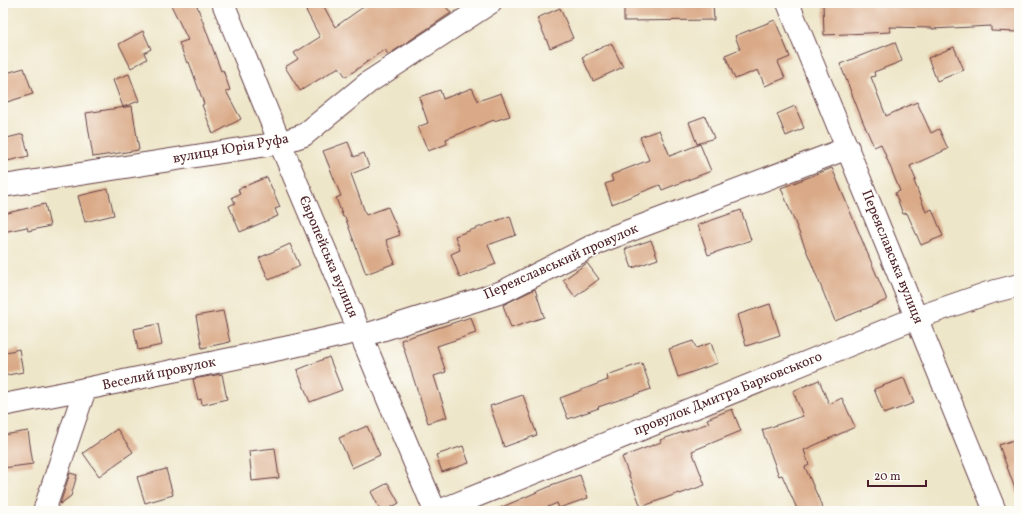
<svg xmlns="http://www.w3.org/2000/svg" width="1022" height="514" font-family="Vollkorn,serif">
<rect width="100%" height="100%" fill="#fdfcf7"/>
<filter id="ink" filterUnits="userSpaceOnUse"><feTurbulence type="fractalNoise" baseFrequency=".025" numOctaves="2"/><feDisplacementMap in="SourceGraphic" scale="8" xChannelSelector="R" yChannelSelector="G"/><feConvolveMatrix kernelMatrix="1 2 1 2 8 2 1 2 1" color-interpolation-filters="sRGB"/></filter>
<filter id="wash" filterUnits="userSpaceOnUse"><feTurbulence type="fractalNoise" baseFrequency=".012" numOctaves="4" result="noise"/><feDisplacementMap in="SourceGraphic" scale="16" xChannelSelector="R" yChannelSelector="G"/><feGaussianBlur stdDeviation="0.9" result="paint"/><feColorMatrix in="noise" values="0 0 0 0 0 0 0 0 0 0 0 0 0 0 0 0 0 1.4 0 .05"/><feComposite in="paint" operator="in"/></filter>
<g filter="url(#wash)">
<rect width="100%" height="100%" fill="#eee6c9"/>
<g id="blocks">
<g fill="#daaa88">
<polygon points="170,3 196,3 221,71 223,70 230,90 226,91 241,119 213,134 202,105 204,104 189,62 187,63 179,43 188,40"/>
<polygon points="302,3 322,3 335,27 369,3 443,3 451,13 388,55 385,49 346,77 339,67 300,91 285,67 298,59 294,53 320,37"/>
<polygon points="624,3 713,3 714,20 624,21"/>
<polygon points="823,3 1019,3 1019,32 991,31 991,26 932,29 932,28 889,27 891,32 824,35"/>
<polygon points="560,8 573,38 550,48 537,18"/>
<polygon points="775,20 790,57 778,62 785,78 765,86 758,70 735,79 725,55 740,49 735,36"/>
<polygon points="143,31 151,49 144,53 147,59 131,68 119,44"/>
<polygon points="895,42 902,61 874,72 875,76 871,77 886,116 917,102 931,133 939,129 948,149 910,166 916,180 914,181 926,212 932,209 943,236 921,245 907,213 903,214 895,193 900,191 881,144 874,147 863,122 840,64"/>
<polygon points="611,43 623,67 593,81 582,57"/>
<polygon points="954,47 964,70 937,81 928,58"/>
<polygon points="24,68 33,94 7,102 3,90 3,74"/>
<polygon points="129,74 139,101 123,107 113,80"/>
<polygon points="472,88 478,101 501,93 510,116 494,121 494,120 446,139 447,144 428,151 418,127 428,123 419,97 440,90 443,99"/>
<polygon points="132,106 139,150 93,157 86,113"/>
<polygon points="795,106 804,128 786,136 777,114"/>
<polygon points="705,116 714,138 697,144 689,122"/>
<polygon points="659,130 670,156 700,144 711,171 662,190 660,185 612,204 605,184 613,181 611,175 649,160 640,137"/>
<polygon points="23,134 29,156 3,162 3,139"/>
<polygon points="348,142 354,157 364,153 369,167 351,174 366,215 388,207 400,235 386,240 395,263 366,274 345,217 343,217 336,198 341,196 323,151"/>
<polygon points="832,168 887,300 835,321 781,188"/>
<polygon points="267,177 280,207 275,209 278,216 240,232 229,206 235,203 232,197 240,194 238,189"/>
<polygon points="108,189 114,215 85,222 78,196"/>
<polygon points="45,204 50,226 28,231 27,227 3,232 3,214"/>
<polygon points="741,210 751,240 708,255 698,225"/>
<polygon points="510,216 516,235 488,245 496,264 460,278 451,254 460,250 455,236"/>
<polygon points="651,240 658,259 632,268 625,249"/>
<polygon points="290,244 300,266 269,280 259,258"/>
<polygon points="587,263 599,279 575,297 563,280"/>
<polygon points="535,289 544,317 511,328 503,305"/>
<polygon points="770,304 780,335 746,346 737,315"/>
<polygon points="223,311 230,342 202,348 196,316"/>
<polygon points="471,317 476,333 437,346 446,372 434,376 447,417 428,423 401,340"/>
<polygon points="158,324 162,345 138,350 134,329"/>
<polygon points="693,341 696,348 711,343 718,363 678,377 669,349"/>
<polygon points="19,349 23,372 3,376 3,353"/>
<polygon points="329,357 342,390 310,402 297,370"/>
<polygon points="642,363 651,389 598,407 599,408 568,419 560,398 608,380 607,375"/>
<polygon points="222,374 227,399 202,405 201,399 198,400 193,379"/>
<polygon points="904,378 914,403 884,414 874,389"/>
<polygon points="819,380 829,404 842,398 855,427 804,450 809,465 805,467 824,511 798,511 782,475 779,476 762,430 803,416 793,391"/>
<polygon points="523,395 537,435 504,447 490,406"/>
<polygon points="732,409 741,431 692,451 705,485 680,494 679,493 641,507 622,457 661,442 660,440 709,423 707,419"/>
<polygon points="367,426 380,455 352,468 339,438"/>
<polygon points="117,429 133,452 99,476 83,453"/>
<polygon points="28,431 33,464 3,468 3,435"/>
<polygon points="1019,438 1019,494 1017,494 999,445"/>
<polygon points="463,446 469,463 442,472 436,455"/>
<polygon points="275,448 279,478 252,481 249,451"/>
<polygon points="166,469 173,495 145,503 137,477"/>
<polygon points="70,473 77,475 71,496 60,504"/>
<polygon points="580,475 588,498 559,508 557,503 539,511 493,511 551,486 551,485"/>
<polygon points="388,483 399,503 385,511 381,511 371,492"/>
</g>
</g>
</g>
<g filter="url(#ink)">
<use href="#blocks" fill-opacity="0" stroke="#633d43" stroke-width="1"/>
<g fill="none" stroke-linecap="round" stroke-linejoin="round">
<defs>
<g id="minor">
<polyline points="223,3 280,143 435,511"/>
<polyline points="788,3 995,511"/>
<polyline points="3,186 280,143 304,135 369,82 490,3"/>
<polyline points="362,336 502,292 602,241 848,148"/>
<polyline points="3,405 85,389"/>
<polyline points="44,511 85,389 294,346 360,331"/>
<polyline points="439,511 916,318 988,293 1019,285"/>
</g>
</defs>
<use href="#minor" stroke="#633d43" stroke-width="24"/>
<use href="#minor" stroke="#fff" stroke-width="22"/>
</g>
</g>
<g text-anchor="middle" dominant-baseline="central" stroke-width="3" stroke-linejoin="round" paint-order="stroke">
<g font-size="14" fill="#4a1f2b" stroke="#fdfcf7">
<text transform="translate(231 149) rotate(-10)">вулиця Юрія Руфа</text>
<text transform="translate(328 257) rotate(67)">Європейська вулиця</text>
<text transform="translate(892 257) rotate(68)">Переяславська вулиця</text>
<text transform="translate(561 262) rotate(-24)">Переяславський провулок</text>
<text transform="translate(159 374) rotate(-12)">Веселий провулок</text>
<text transform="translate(728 394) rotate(-22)">провулок Дмитра Барковського</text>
</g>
</g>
<rect width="1022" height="514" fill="none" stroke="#fdfcf7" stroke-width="16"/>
<path d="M868 480v6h58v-6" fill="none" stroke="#4a1f2b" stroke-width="2"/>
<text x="874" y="480" font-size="12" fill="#4a1f2b" stroke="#fdfcf7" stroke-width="3" paint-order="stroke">20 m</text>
</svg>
